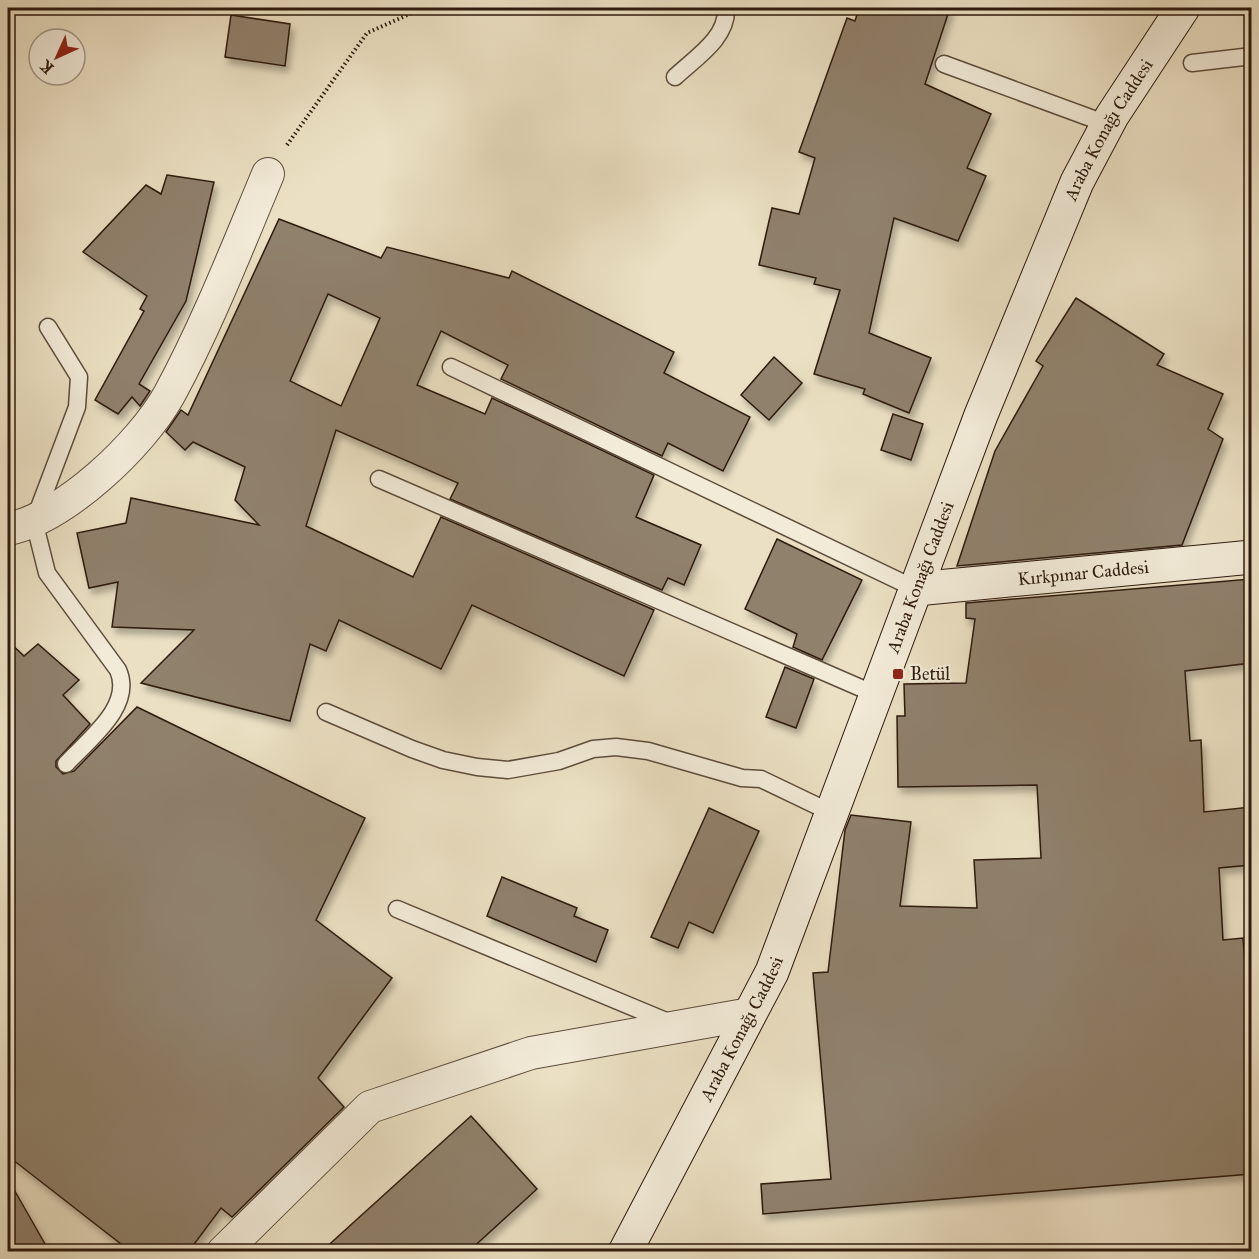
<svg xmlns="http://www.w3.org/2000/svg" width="1259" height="1259" font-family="'IM FELL Great Primer',serif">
<defs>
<filter id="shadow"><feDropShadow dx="3.5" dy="6" stdDeviation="3" flood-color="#0004"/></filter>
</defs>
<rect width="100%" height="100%" fill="#ebe0c3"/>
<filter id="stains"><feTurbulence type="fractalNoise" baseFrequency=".00333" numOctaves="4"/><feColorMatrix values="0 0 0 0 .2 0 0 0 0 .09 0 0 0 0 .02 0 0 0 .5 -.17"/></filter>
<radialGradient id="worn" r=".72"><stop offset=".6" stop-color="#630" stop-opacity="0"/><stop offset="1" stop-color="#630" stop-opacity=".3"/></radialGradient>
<g fill="#90816c" stroke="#2e1a0e" stroke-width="1.5" fill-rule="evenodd" filter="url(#shadow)">
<polygon points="859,8 950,8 925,84 991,114 967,168 986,176 958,241 894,218 869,333 931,358 909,413 863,394 865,389 814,374 840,290 814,284 816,278 759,265 772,208 799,214 815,158 799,152 847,18 855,21"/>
<polygon points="231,15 290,24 285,66 225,57"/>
<polygon points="167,175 214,182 186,301 139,384 150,391 140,406 132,397 118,414 95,400 144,311 140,309 147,296 83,252 146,185 161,194"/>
<path d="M279 219 381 258 387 247 509 278 512 271 674 352 664 373 750 417 723 471 668 443 662 456 501 379 508 365 441 331 417 385 485 414 492 398 654 475 636 517 701 545 684 585 668 578 662 590 450 499 458 483 336 430 306 526 413 577 441 517 654 610 624 676 472 605 441 669 339 620 326 651 310 644 290 721 141 683 194 630 112 627 118 582 89 588 77 533 126 523 131 498 259 525 235 500 245 467 193 442 185 450 166 432 181 410 188 415ZM328 294 380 318 341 406 290 381Z"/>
<polygon points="1076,298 1164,354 1157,365 1223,394 1208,429 1223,439 1182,545 957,566 995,451 1043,366 1036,361"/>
<polygon points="774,357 802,383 769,420 741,395"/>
<polygon points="893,414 923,424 911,460 881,450"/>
<polygon points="777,539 862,580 822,660 793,647 797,634 745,609"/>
<polygon points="1251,579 1251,663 1185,671 1190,741 1201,740 1204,812 1251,807 1251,865 1219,868 1223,940 1243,938 1251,1038 1251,1174 763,1214 761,1184 831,1179 813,973 828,972 845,830 851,815 911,822 900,906 977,908 974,860 1041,858 1037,785 898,787 897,716 905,716 904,684 966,683 975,619 966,618 966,603"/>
<polygon points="8,641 24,656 38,644 79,680 63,695 90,724 56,761 56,767 63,774 74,771 137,707 365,818 316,920 392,978 318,1078 344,1107 232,1217 221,1208 189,1251 130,1251 8,1156"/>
<polygon points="785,667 814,679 796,728 766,717"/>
<polygon points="709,808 759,831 713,933 689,922 678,948 651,937"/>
<polygon points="502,877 577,908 574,916 608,930 596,962 487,916"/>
<polygon points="471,1116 537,1189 469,1251 322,1251"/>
<polygon points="8,1179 49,1251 8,1251"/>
</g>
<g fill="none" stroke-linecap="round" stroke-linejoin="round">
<defs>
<g id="service">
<polyline points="1192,63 1252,56"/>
<polyline points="944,64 1107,124"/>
<path d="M675 77C695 58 728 38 726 8"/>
<path d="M48 327 79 377 77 407 34 521 47 573 118 670C134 706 89 739 66 764"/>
<polyline points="451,367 916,589"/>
<polyline points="379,479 877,695"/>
<polyline points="326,712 412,749 443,760 477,767 508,770 559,761 593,749 616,747 648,751 742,778 761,779 832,813"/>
<polyline points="397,909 673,1024"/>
</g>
<g id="minor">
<path d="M8 529C64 518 141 445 169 395 207 325 237 248 268 174"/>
<polyline points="223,1252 370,1107 531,1053 750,1014"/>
</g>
<g id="secondary">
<path id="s1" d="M916 589 1252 557"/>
<path id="s2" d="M625 1252 772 972 981 415 1077 182 1112 116 1183 8"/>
</g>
</defs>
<use href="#service" stroke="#5d4c3b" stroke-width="19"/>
<use href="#minor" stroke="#5d4c3b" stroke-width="34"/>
<use href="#secondary" stroke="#2e1a0e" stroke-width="35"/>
<polyline stroke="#2e1a0e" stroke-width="4" stroke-dasharray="1.5 3" stroke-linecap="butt" points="287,145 367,33 423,8"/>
<use href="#service" stroke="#f2ebd8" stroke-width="16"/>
<use href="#minor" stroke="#f2ebd8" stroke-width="32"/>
<use href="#secondary" stroke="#f2ebd8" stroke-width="33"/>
</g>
<rect fill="#8f2418" stroke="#f2ebd8" stroke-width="2" x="892" y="668" width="12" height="12" rx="3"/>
<g text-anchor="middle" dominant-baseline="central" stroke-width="4.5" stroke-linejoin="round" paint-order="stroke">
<g font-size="18" fill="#2e1a0e" stroke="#f2ebd8">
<text stroke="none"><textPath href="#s2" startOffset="1224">Araba Konağı Caddesi</textPath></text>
<text stroke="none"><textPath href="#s1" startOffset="168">Kırkpınar Caddesi</textPath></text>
<text stroke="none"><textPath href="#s2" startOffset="738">Araba Konağı Caddesi</textPath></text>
<text stroke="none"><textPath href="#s2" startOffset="252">Araba Konağı Caddesi</textPath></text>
</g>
<g font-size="18" fill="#2e1a0e" stroke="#f2ebd8" text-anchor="start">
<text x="910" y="674">Betül</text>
</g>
</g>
<rect width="1259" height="1259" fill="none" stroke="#ebe0c3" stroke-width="30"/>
<rect x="9" y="9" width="1241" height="1241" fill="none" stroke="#2e1a0e" stroke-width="3"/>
<rect x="15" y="15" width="1229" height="1229" fill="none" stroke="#2e1a0e" stroke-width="1.5"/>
<g transform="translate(57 57) rotate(225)"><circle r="28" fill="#f2ebd8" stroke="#a49787" stroke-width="1.5"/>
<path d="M0-4.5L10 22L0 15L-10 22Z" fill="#8f2418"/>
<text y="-9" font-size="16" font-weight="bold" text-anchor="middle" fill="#2e1a0e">K</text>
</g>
<rect width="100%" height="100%" filter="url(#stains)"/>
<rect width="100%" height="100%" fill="url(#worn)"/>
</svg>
